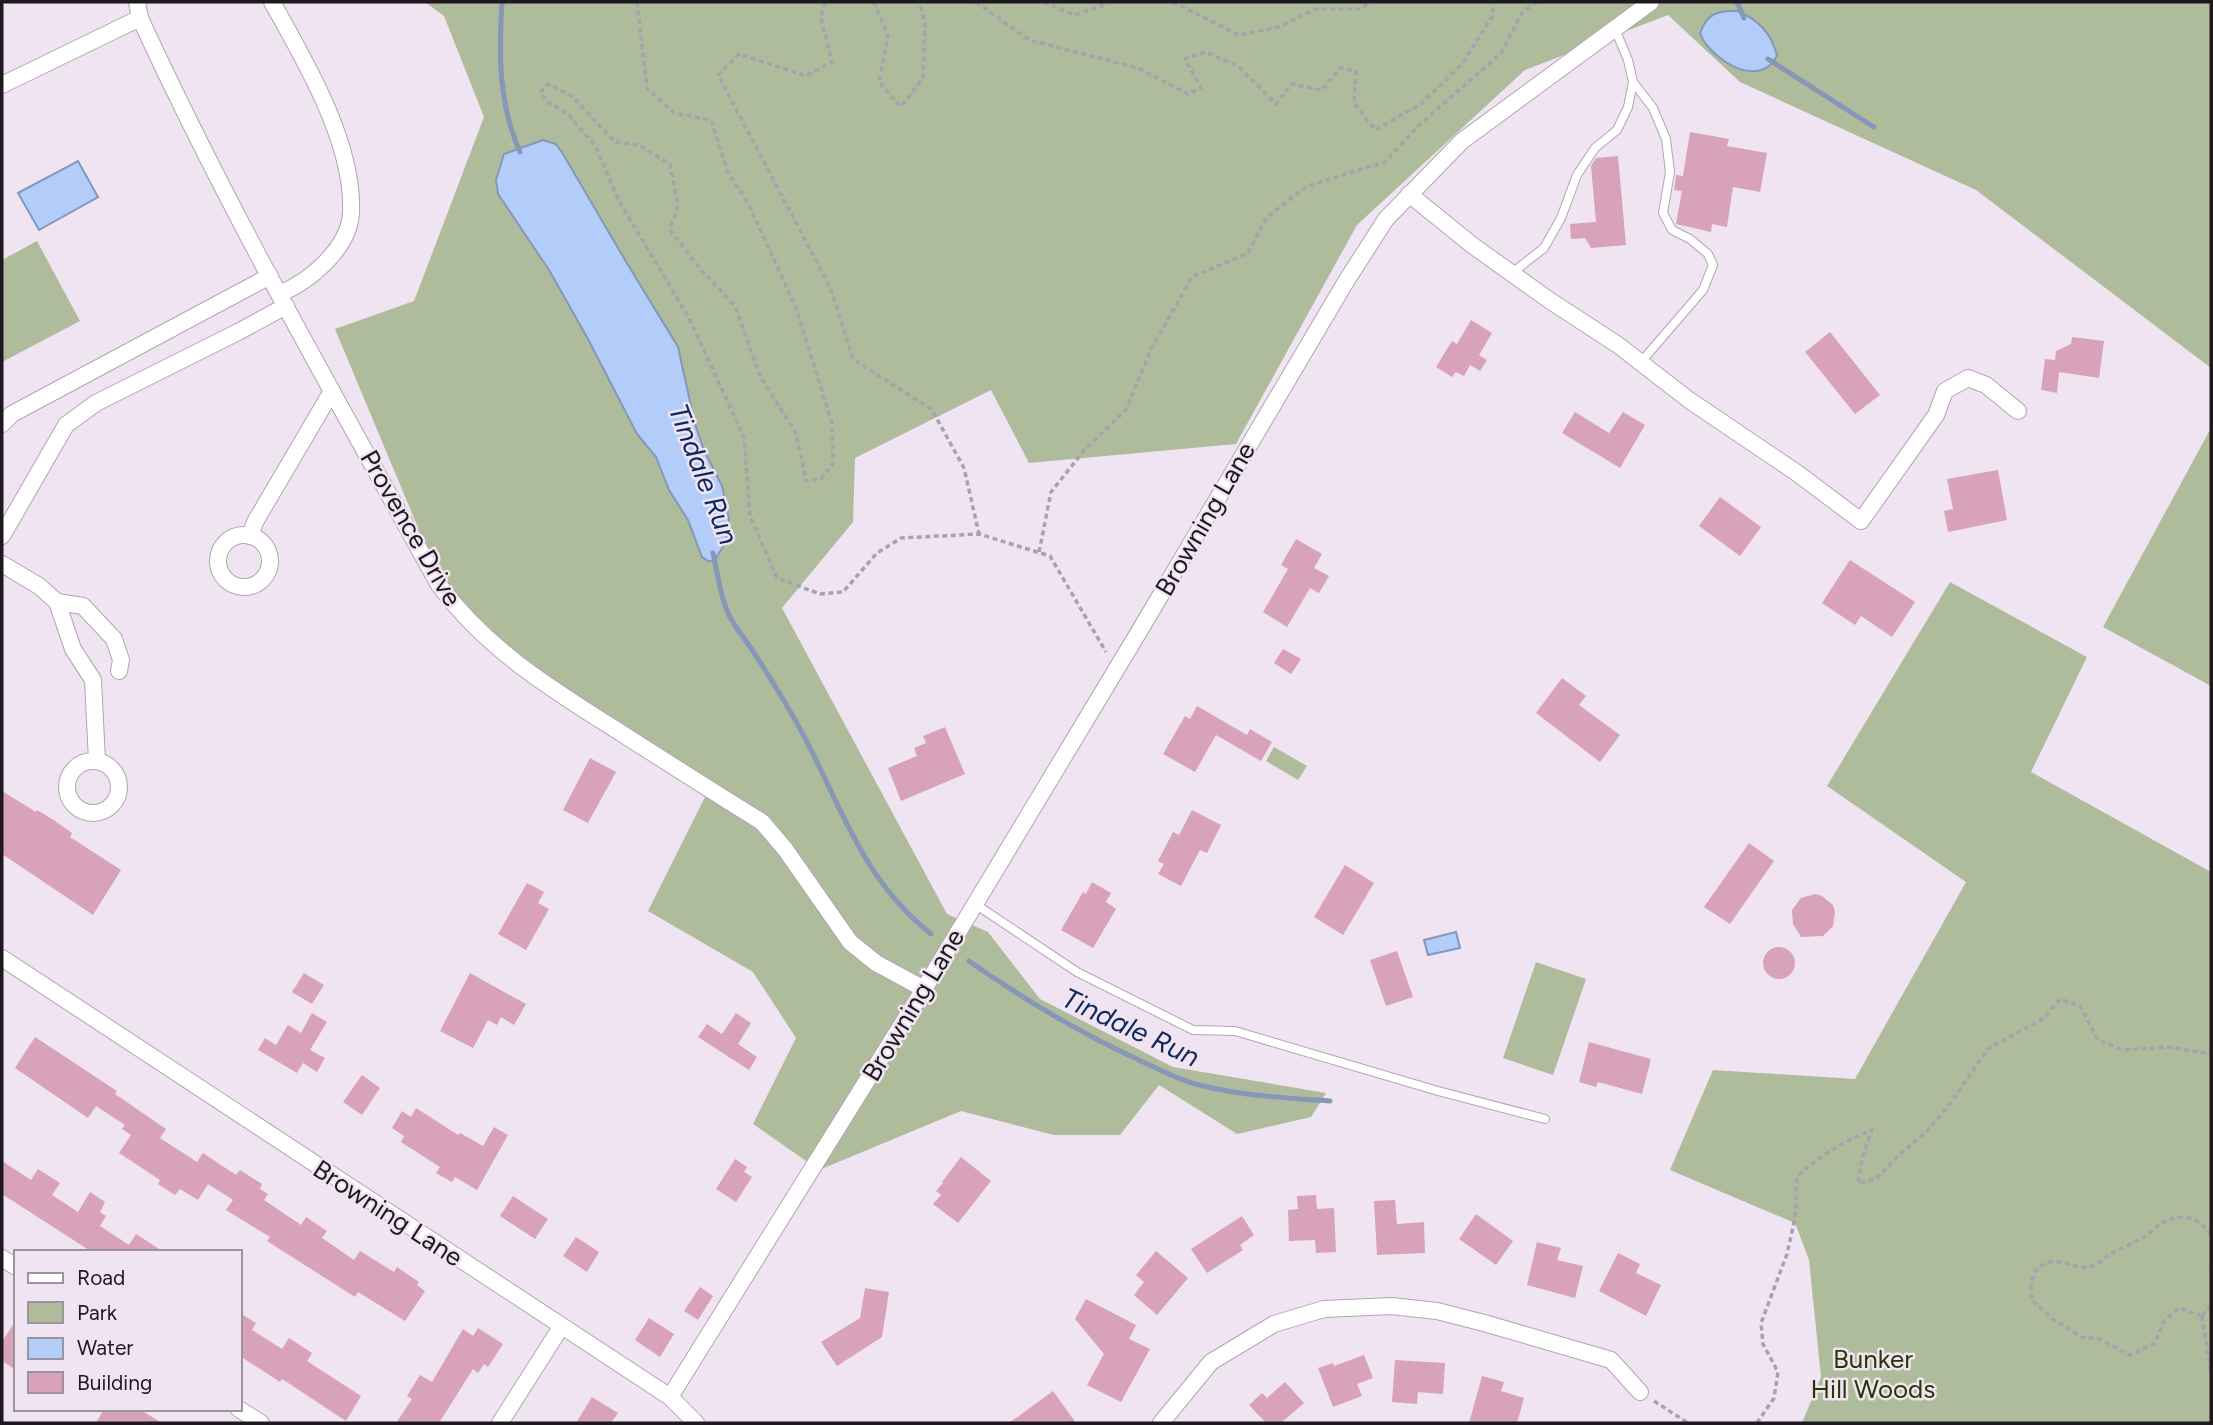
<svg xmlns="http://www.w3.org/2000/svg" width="2213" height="1425" font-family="Figtree,sans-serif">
<rect width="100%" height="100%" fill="#f0e4f2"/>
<g fill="#aebc9b">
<polygon points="425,2 2211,2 2211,368 1976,190 1740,82 1668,15 1525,70 1357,225 1236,444 1029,463 991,390 855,458 853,522 782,608 947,914 988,932 1040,999 1173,1067 1326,1093 1311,1117 1237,1134 1159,1085 1120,1135 1054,1135 961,1111 819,1170 753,1124 796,1038 753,972 648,911 710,787 452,609 335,329 414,301 484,117 444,16"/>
<polygon points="37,241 80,321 2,362 2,260"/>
<polygon points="2211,428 2211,686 2103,627"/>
<polygon points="1950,582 2087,657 2031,772 2211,872 2211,1423 1802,1423 1821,1377 1809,1260 1795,1223 1670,1170 1713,1070 1855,1079 1966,882 1827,786"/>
<polygon points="1274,747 1307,766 1298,780 1266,761"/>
<polygon points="1536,962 1586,979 1553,1075 1503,1058"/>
</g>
<g fill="#b3cdfa" stroke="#8697b8" stroke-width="2">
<path d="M1737 11C1758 19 1772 34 1777 56 1772 63 1769 68 1761 70 1739 77 1706 52 1700 33 1707 14 1717 10 1737 11Z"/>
<polygon points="543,140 556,144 563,154 628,265 678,347 695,424 704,450 722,486 729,519 726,542 714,561 708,561 702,557 688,520 669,490 656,457 637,434 588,339 549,270 498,194 496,180 504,154"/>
<polygon points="78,161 98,197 39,230 18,193"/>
<polygon points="1456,932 1460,948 1428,955 1424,940"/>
</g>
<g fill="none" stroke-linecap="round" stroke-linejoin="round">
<g stroke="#8697b8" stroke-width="5">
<path d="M502 2C499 53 498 103 520 152"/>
<polyline points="1737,2 1744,18"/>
<polyline points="1768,59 1874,127"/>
<path d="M713 553C717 570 719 589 725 605 730 622 743 636 753 651 771 679 789 708 805 738 843 811 864 881 931 934"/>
<path d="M969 961C1023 999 1078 1032 1139 1060 1160 1070 1181 1081 1203 1086 1245 1096 1287 1098 1330 1101"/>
</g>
</g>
<g fill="#d8a3b9">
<polygon points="1690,132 1729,139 1727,146 1767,153 1760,192 1733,187 1727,227 1712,224 1711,232 1676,224 1682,191 1674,190 1676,175 1683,176"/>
<polygon points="1618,156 1626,245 1591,248 1585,238 1571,239 1570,224 1596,222 1591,166 1596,158"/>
<polygon points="1471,320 1492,333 1479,355 1487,360 1480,371 1470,365 1464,376 1456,372 1452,377 1436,367 1452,341 1457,344"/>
<polygon points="1830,332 1880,395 1855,414 1805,352"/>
<polygon points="2072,337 2104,341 2099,378 2059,372 2057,393 2041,390 2045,359 2055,360 2056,351 2071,344"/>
<polygon points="1575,412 1609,433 1623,412 1645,425 1620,468 1562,433"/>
<polygon points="1998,470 2007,520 1948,532 1944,511 1953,509 1947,479"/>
<polygon points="1720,497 1761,527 1740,556 1699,526"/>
<polygon points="1296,539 1322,554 1314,568 1329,576 1319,593 1310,588 1287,627 1263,612 1288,569 1281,565"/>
<polygon points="1850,560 1915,602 1892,637 1861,616 1855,625 1822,603"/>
<polygon points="1283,649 1301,659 1291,674 1274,663"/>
<polygon points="1562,678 1586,696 1579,705 1620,735 1600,762 1536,713"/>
<polygon points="1197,706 1247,735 1250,729 1272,742 1261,761 1216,735 1195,772 1163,754 1185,716 1190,719"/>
<polygon points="945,727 965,774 901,801 888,768 917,756 914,748 926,743 923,736"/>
<polygon points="590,758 616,772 588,823 563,810"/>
<polygon points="2,791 36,812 37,810 52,819 72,833 70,837 121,870 93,915 2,854"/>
<polygon points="1192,810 1221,825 1207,853 1200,850 1181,886 1158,874 1164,864 1158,861 1173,832 1179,835"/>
<polygon points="1749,843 1774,861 1730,924 1704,907"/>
<polygon points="1345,865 1374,883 1343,935 1314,917"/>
<polygon points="1092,882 1111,893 1106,902 1116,909 1093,948 1061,930 1083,892 1086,894"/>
<polygon points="527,883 544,892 538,903 549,909 526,950 498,934"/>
<polygon points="1815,894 1822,896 1833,905 1835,912 1833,926 1823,936 1801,937 1793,924 1792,910 1801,898"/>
<circle cx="1779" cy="963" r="16"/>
<polygon points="1397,951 1413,997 1386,1006 1370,960"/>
<polygon points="304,973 324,985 312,1004 292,992"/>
<polygon points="470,973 526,1004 514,1025 501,1017 497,1025 488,1020 473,1048 440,1031"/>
<polygon points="312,1013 327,1022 310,1050 325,1058 317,1072 303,1063 297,1073 258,1050 265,1038 276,1045 288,1025 301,1033"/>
<polygon points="736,1013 751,1023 738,1044 757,1057 749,1070 698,1037 707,1024 722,1034"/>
<polygon points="35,1037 117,1091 115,1094 166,1129 160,1138 197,1162 203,1153 236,1175 240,1170 262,1184 260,1189 268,1194 264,1200 301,1225 306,1217 327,1231 322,1238 354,1260 360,1251 394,1272 397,1267 419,1282 417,1285 425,1291 405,1321 358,1292 355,1297 267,1241 270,1237 226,1210 233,1200 208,1184 198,1200 180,1189 175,1195 158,1184 160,1180 119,1153 131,1135 122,1129 125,1125 96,1106 88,1118 15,1068"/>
<polygon points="1589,1042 1651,1059 1642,1094 1598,1082 1596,1087 1579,1082"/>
<polygon points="362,1075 380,1088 362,1115 343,1102"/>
<polygon points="416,1108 458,1135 460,1133 483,1146 494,1127 508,1135 477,1190 455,1177 452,1182 436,1173 440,1167 401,1142 404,1136 392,1128 402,1111 411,1117"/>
<polygon points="961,1157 991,1181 958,1223 933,1204 941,1195 936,1191 943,1183 942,1182"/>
<polygon points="735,1159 747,1167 744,1172 752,1177 736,1202 716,1189"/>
<polygon points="2,1161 31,1180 38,1169 60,1183 52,1195 78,1212 90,1192 105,1202 100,1212 106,1216 100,1226 129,1245 136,1234 164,1252 92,1252 2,1194"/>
<polygon points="1316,1195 1317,1209 1334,1208 1336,1252 1316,1253 1315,1240 1289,1241 1288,1210 1298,1209 1297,1196"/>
<polygon points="513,1196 548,1219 535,1239 500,1216"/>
<polygon points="1395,1200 1397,1224 1424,1222 1425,1253 1377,1255 1374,1201"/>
<polygon points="1476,1214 1513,1241 1496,1265 1459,1239"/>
<polygon points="1242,1216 1254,1235 1240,1245 1243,1250 1207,1273 1191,1249"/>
<polygon points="576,1237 599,1252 587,1272 563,1256"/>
<polygon points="1537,1242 1561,1248 1557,1260 1583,1266 1575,1298 1527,1285"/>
<polygon points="1156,1251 1188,1278 1157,1315 1134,1295 1144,1282 1136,1275"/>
<polygon points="1618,1253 1640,1264 1636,1273 1661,1285 1646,1316 1599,1291"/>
<polygon points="700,1287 713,1296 698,1320 684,1311"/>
<polygon points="865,1288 889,1292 882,1337 837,1366 821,1342 860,1318"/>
<polygon points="1086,1299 1136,1325 1129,1339 1150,1349 1121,1402 1087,1385 1104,1354 1075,1319"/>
<polygon points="240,1313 256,1323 252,1330 282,1349 289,1338 312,1353 307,1361 361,1396 346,1421 282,1379 280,1382 240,1356"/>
<polygon points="649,1318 674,1334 660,1357 635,1340"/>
<polygon points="16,1320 16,1370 2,1361 2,1342"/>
<polygon points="478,1328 503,1344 488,1367 484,1364 478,1373 473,1369 439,1423 396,1423 412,1399 407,1396 420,1375 432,1382 463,1329 473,1336"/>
<polygon points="1364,1355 1373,1378 1357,1384 1362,1396 1333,1407 1318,1368 1333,1363 1334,1366"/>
<polygon points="1395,1360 1445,1363 1443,1394 1418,1392 1417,1404 1392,1402"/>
<polygon points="1482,1376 1504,1382 1501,1391 1524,1398 1517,1423 1469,1423"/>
<polygon points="1285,1382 1304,1403 1281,1423 1266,1423 1249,1405 1262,1393 1267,1398"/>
<polygon points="1053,1391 1076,1423 1009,1423"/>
<polygon points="592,1397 618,1413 611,1423 576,1423"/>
<polygon points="104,1409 139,1409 162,1423 96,1423"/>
</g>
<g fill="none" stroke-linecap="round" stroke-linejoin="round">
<defs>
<g id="lane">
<polyline points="1615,29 1628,60 1633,82 1653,108 1666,139 1670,172 1663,213 1672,230 1690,239 1708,254 1713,265 1703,290 1641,362"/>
<polyline points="1512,273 1544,248 1561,218 1577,175 1595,148 1617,130 1628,107 1633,82"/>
<polyline points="975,904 1077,972 1193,1030 1235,1031 1438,1091 1545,1119"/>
</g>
<g id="street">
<path d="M137 2 140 18C229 212 336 398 439 585 488 651 553 690 621 733 668 763 715 793 762 822L785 849 850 942 876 963 924 989"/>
<path d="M272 2C305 61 354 143 351 212 350 248 309 282 279 294"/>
<polyline points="2,85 140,18"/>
<polyline points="1409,194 1472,245 1549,300 1618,345 1689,400 1797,473 1861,521 1936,415 1945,391 1968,378 1986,385 2018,411"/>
<polyline points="2,424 12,414 270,276"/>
<circle cx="244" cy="561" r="26"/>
<polyline points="2,536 66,425 96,403 238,332 286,306"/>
<polyline points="250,536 255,522 332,391"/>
<polyline points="2,564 39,586 57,602 73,649 93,680 97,761"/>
<polyline points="57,602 83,606 114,639 121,660 119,671"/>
<circle cx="93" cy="787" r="26"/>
<polyline points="2,958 670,1397 696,1423"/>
<polyline points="2,1258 16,1267"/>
<polyline points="670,1397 924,989 1140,630 1345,283 1386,219 1462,141 1651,2"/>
<polyline points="239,1409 261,1423"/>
<polyline points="500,1423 561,1327"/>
<polyline points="1161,1423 1211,1362 1274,1324 1324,1309 1391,1306 1437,1311 1484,1323 1611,1360 1640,1392"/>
</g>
</defs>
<use href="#lane" stroke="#b1a5b3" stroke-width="10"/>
<use href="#street" stroke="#b1a5b3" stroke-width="18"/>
<g stroke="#aaa1ac" stroke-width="3.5" stroke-dasharray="5 3.5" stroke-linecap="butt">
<polyline points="637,2 647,88 674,113 711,120 728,172 749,205 796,308 832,423 833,464 821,479 806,481 796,433 760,376 735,306 702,271 670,230 678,205 670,164 639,145 615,142 572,96 548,84 540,93 547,102 567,113 595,145 619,201 689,318 744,437 750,516 777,578 820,594 843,592 877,553 901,538 979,534 1050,556 1106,652"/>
<polyline points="825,2 821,18 832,62 806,76 739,54 718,75 831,289 853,359 932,410 964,468 979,534"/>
<polyline points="874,2 888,36 879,82 901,107 923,78 925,23 919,2"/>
<polyline points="976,2 1029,40 1138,68 1188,94 1201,88 1185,59 1205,52 1238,66 1276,104 1291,84 1322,90 1340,68 1356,71 1354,103 1375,130 1421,104 1462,64 1494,14 1491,2"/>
<polyline points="1044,2 1074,15 1102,6 1104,2"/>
<polyline points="1173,2 1239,35 1279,27 1315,9 1361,9 1370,2"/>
<polyline points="1039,552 1051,492 1086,448 1126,410 1151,349 1192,277 1248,253 1266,218 1307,186 1385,162 1418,126 1501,53 1522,13 1536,2"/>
<polyline points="2211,1270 2211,1273"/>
<path d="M2202 1316 2179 1308 2164 1321 2155 1343 2130 1355 2099 1339 2081 1337 2051 1318 2032 1300C2031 1288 2030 1274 2041 1266 2059 1254 2075 1272 2093 1266 2098 1265 2102 1260 2106 1257 2118 1249 2132 1244 2144 1237 2152 1232 2158 1224 2166 1221 2183 1212 2203 1220 2211 1236"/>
<polyline points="2202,1316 2211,1374"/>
<polyline points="2202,1316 2211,1306"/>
<polyline points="1654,1401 1688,1423"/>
<path d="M1757 1423 1774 1398 1778 1372 1763 1344 1761 1323 1787 1254 1795 1218 1797 1176C1821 1156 1843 1141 1872 1130L1862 1158 1858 1183 1876 1179 1898 1156 1927 1131 1947 1108 1988 1049 2044 1018 2060 999 2080 1006 2098 1040 2124 1050 2168 1047 2211 1054"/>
</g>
<use href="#lane" stroke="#fff" stroke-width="8"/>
<use href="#street" stroke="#fff" stroke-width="16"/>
</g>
<g text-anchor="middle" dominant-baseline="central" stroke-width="5" stroke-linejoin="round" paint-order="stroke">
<g font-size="26" fill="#1d191e" stroke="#f0e4f2">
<text transform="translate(1205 519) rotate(-60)">Browning Lane</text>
<text transform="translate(411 528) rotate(60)">Provence Drive</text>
<text transform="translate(913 1005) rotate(-59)">Browning Lane</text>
<text transform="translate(388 1213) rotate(33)">Browning Lane</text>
</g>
<g font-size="26" fill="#263800" stroke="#f0e4f2">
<text x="1873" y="1359">Bunker<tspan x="1873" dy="30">Hill Woods</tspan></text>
</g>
<g font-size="28" font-style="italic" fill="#0e295e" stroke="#f0e4f2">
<text transform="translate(704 474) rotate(69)">Tindale Run</text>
<text transform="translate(1131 1027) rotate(25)">Tindale Run</text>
</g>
</g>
<rect width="2213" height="1425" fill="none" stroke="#1d191e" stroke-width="7"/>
<rect x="14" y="1250" width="228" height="161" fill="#f0e4f2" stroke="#9c939d" stroke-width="2"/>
<rect x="28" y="1273" width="35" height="10" fill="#ffffff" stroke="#9c939d" stroke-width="2"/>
<text x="77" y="1285" font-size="21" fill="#1d191e">Road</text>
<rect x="28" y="1302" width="35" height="21" fill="#aebc9b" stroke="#9c939d" stroke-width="2"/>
<text x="77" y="1320" font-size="21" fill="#1d191e">Park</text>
<rect x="28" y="1338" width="35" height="21" fill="#b3cdfa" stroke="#9c939d" stroke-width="2"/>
<text x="77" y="1355" font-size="21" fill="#1d191e">Water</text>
<rect x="28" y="1372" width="35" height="21" fill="#d8a3b9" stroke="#9c939d" stroke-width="2"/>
<text x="77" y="1390" font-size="21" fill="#1d191e">Building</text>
</svg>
